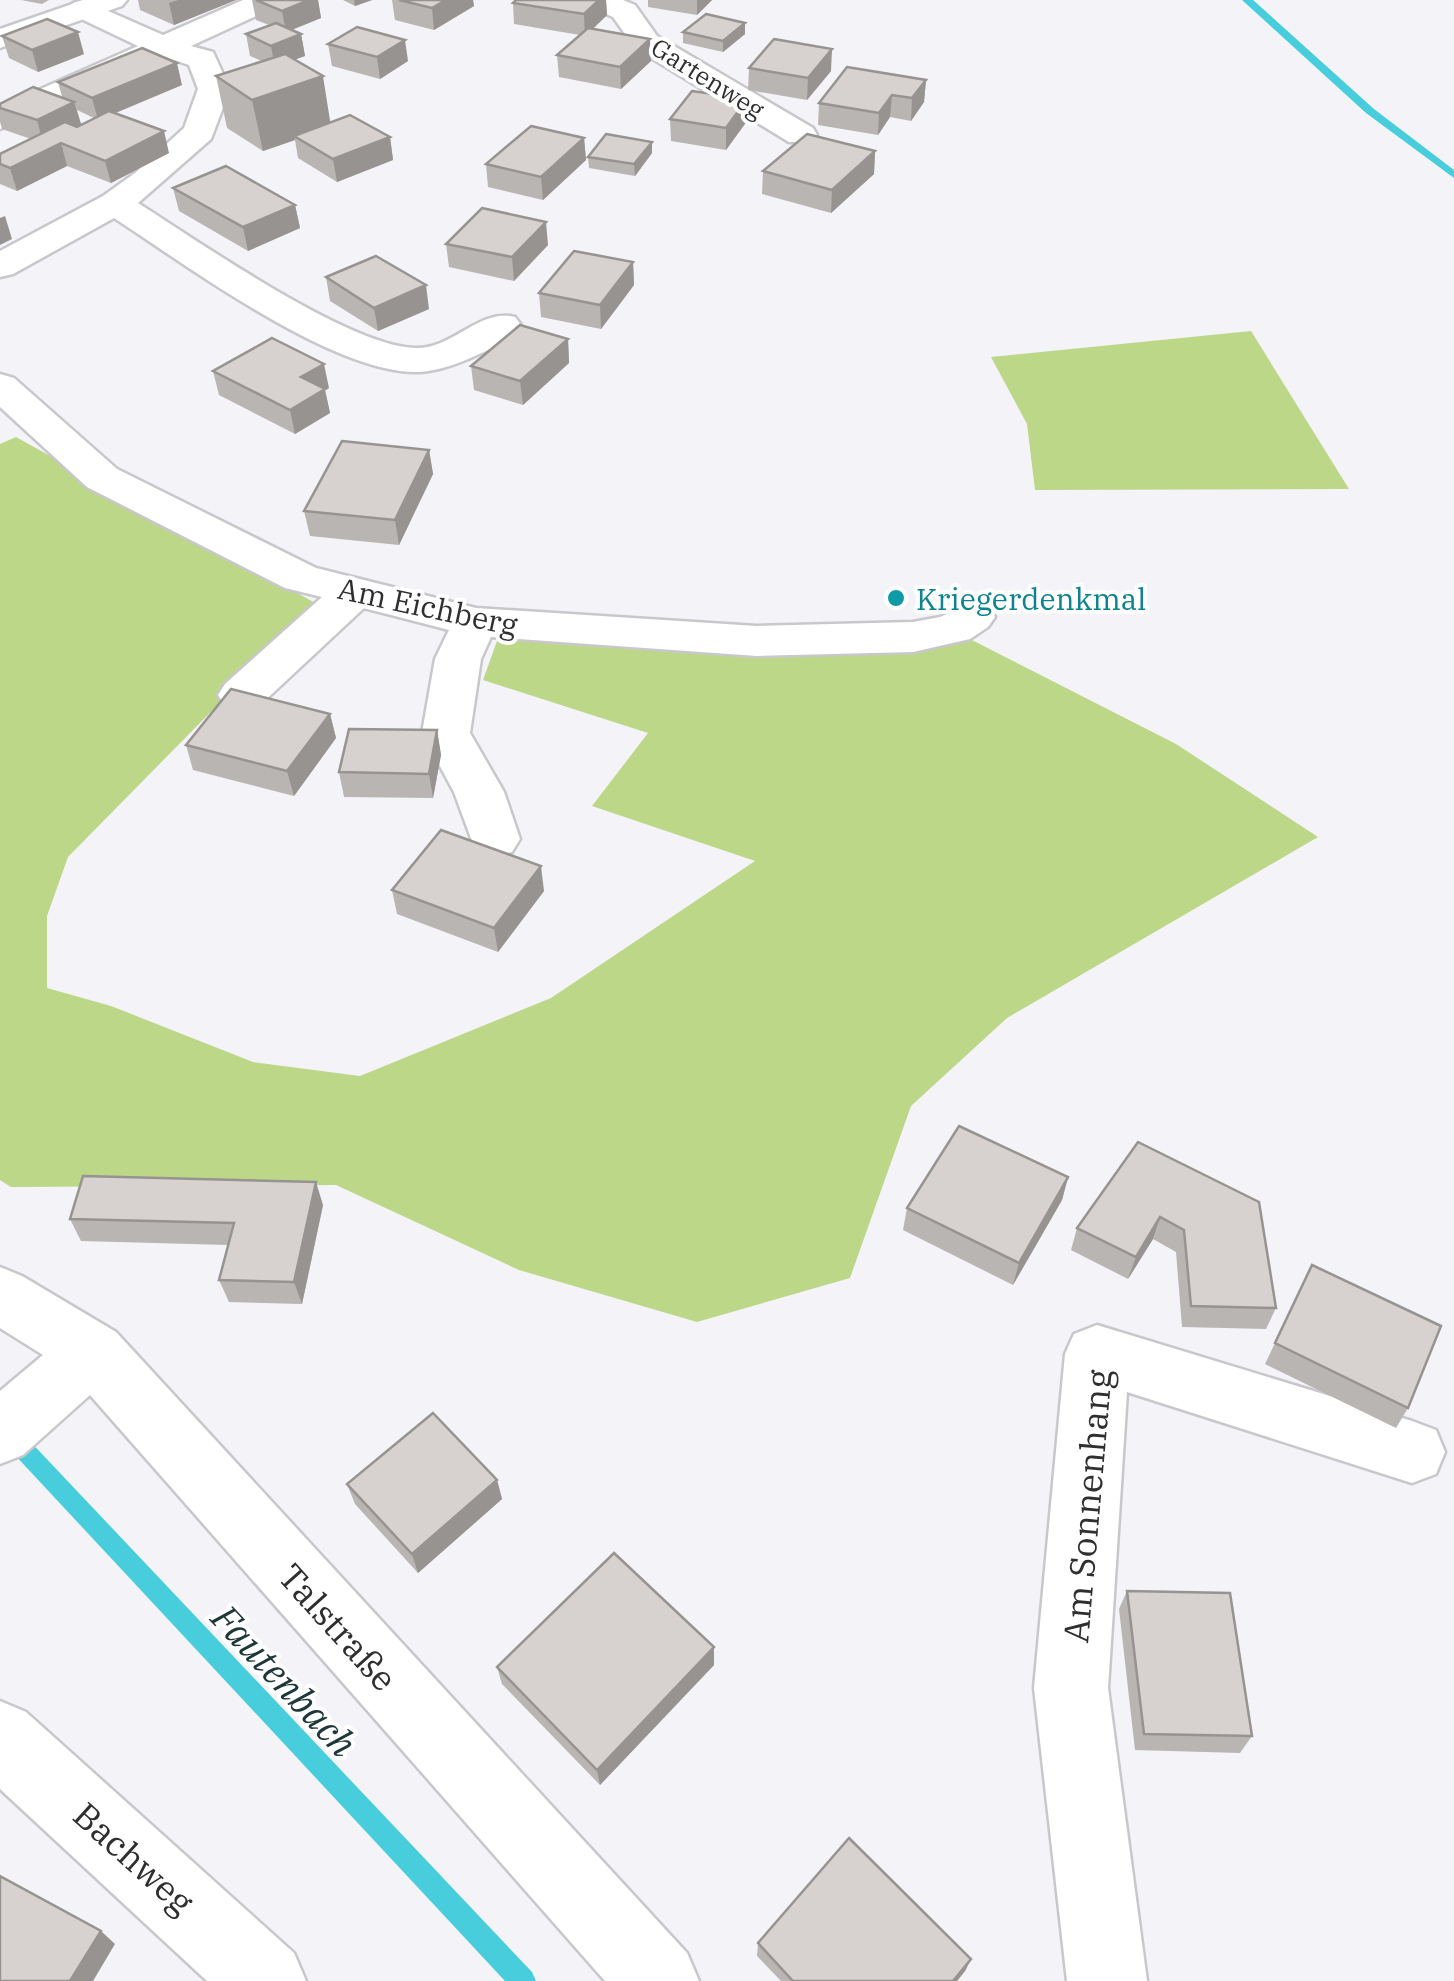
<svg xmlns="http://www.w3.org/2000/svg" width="1454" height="1981" font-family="'IBM Plex Serif',serif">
<rect width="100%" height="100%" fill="#f4f3f8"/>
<g fill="#bcd788">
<polygon points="1251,331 1349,489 1035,490 1027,424 991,357"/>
<polygon points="16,437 317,604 68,857 47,916 47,988 111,1006 253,1062 360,1076 551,998 755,861 592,806 648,733 483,680 501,630 966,637 1176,744 1318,837 1007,1018 911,1106 850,1278 697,1322 519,1270 336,1185 11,1187 0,1180 0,444"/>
</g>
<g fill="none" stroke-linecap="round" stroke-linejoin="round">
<g fill="#47cddb" fill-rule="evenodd">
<polygon points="1242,0 1253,0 1374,109 1454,170 1454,178 1366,113"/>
<polygon points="0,1414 7,1417 532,1972 536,1981 505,1981 0,1439"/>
</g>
<defs>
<g id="minor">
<path d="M83 0 163 35 243 0H283L278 6 191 46 213 52 230 89 211 139 138 203C198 241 349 347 416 348 453 349 479 308 515 317L521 325C511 339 493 348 477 355 460 363 438 371 419 372 334 375 185 264 114 218L13 274 0 277V251L103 196 135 173 184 128 198 89 189 65 165 57 0 129V107L138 46 73 15 68 9 73 3Z"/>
<polygon points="583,0 623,0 635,5 657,36 813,128 817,135 813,142 789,142 635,48 613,17 588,6"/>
<polygon points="0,374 14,378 117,469 316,568 476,608 757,626 913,622 940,617 972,603 988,607 995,617 988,627 970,639 913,652 757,656 491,637 481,659 470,733 504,792 520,839 512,852 494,857 476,852 454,792 422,733 435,659 449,630 364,608 259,706 242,711 225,706 218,695 225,684 322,597 285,588 87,487 0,407"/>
<polygon points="0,1267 22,1276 116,1332 687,1953 699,1981 605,1981 90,1395 23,1455 0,1464 0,1391 43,1355 0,1328"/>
<polygon points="1097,1325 1412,1421 1436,1430 1445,1452 1436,1474 1412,1483 1127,1392 1108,1688 1147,1981 1067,1981 1034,1688 1065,1354 1074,1334"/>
<polygon points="0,1701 26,1712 294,1953 306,1981 207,1981 0,1789"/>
</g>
<polygon id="major" points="84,0 127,0 122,6 0,48 0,29"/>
</defs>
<use href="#minor" stroke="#c8c8cc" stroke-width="5"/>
<use href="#major" stroke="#c8c8cc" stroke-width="5"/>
<use href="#minor" fill="#fff" fill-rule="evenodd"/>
<use href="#major" fill="#fff" fill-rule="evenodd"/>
</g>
<g fill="#b9b5b2" fill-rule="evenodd">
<polygon points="21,0 49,0 42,4"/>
<polygon points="138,0 236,0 174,25 140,10"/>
<polygon points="252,0 318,0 321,18 292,30 301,34 305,56 295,59 330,122 390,137 393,160 337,182 298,158 295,140 263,151 227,128 216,76 262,61 250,56 246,34 269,25 256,20"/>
<polygon points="343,0 372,0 355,6"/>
<polygon points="392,0 473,0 474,6 434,30 395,20"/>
<polygon points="516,0 606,0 607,15 593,29 651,61 621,89 559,77 557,55 580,35 514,24 513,3"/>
<polygon points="648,0 712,0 697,15 648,7"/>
<polygon points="683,32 745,34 723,52 683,43"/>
<polygon points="2,36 84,54 38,72 9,58"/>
<polygon points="328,44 408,61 380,79 332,66"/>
<polygon points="749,68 831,71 807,100 748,90"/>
<polygon points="926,80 924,102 911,121 890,117 878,135 818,125 819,103"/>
<path d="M58 82 182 85 116 113 169 153 111 183 67 166 17 191 0 184V154L31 139 2 129 0 122V104L62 97ZM77 110 94 118 81 124Z"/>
<polygon points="670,119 747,121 726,150 671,141"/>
<polygon points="584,138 586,160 543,200 488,187 486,164"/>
<polygon points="652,142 652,153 635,176 589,168 588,157"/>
<polygon points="875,151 874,174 831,213 762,194 763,171"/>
<polygon points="173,188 295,205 300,228 248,251 179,211"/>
<polygon points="446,244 548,245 514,281 449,267"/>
<polygon points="633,262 634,285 601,329 541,317 539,293"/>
<polygon points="326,277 429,309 378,331 330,301"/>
<polygon points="568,339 569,363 523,405 474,390 471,366"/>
<polygon points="213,371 329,388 325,390 330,413 295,434 219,395"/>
<polygon points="429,450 433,474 399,545 310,536 304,511"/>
<polygon points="330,714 336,738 294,796 193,770 186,745"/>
<polygon points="437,730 441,755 433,798 344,797 339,772"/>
<polygon points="392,890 544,891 498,952 397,914"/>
<polygon points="1138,1142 1276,1308 1266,1329 1182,1327 1176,1252 1153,1239 1128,1279 1071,1250 1077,1228"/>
<polygon points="1068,1177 1062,1200 1013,1285 903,1230 907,1208"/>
<polygon points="323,1205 302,1304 229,1302 219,1280 228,1245 81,1241 70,1219"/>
<polygon points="1312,1265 1408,1408 1396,1428 1265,1364"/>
<polygon points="497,1480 502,1499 418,1573 355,1504 347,1484"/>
<polygon points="1127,1591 1252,1736 1240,1753 1135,1750 1119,1609"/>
<polygon points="714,1647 714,1665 600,1785 502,1684 497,1667"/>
<polygon points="758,1943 971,1959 965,1971 957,1981 781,1981 757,1956"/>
</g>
<g fill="#969391">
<polygon points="178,0 236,0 174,25 169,3"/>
<polygon points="309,0 318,0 321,18 286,32 282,11"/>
<polygon points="354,0 372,0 355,6"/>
<polygon points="446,0 473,0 474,6 434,30 432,8"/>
<polygon points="599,0 606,0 607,15 585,36 584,14"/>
<polygon points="697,0 712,0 697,15"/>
<polygon points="745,23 745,34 723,52 723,41"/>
<polygon points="78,32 84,54 38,72 32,50"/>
<polygon points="301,34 305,56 275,67 271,46"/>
<polygon points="650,39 651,61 621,89 620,67"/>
<polygon points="405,40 408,61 380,79 377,57"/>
<polygon points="832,49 831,71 807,100 808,78"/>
<polygon points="177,63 182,85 98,120 92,98"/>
<polygon points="323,76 331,127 294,136 295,140 263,151 252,100"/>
<polygon points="926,80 924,102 911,121 912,98"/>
<polygon points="892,95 890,117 878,135 879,113"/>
<polygon points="747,99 747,121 726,150 726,128"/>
<polygon points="74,102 81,124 43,143 37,120"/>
<polygon points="164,131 169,153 111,183 105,161"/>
<polygon points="390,137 393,160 337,182 333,159"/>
<polygon points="584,138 586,160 543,200 541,177"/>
<polygon points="652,142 652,153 635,176 634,164"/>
<polygon points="61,143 67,166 17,191 10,168"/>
<polygon points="875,151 874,174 831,213 832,190"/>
<polygon points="295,205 300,228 248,251 243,227"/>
<polygon points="5,216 12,239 0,245 0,218"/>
<polygon points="546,222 548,245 514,281 512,257"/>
<polygon points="633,262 634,285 601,329 600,305"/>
<polygon points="426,285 429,309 378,331 374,308"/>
<polygon points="568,339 569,363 523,405 520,381"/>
<polygon points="324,364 329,388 325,390 330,413 295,434 290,410 301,377"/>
<polygon points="429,450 433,474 399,545 395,520"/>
<polygon points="330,714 336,738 294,796 287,771"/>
<polygon points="437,730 441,755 433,798 429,774"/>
<polygon points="541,866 544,891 498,952 494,928"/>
<polygon points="1068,1177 1062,1200 1013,1285 1019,1263"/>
<polygon points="316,1182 323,1205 302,1304 294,1282"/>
<polygon points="1160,1217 1153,1239 1128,1279 1136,1257"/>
<polygon points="497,1480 502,1499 418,1573 412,1554"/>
<polygon points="714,1647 714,1665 600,1785 597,1770"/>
<polygon points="101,1931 115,1944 93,1981 70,1981"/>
<polygon points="971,1959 965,1971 957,1981 953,1981"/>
</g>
<g fill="#d7d2cf" stroke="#969391" stroke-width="2.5">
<polygon points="256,0 309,0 282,11"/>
<polygon points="399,0 446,0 432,8"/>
<polygon points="516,0 599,0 584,14 513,3"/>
<polygon points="706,14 745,23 723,41 683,32"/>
<polygon points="47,19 78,32 32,50 2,36"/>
<polygon points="276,23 301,34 271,46 246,34"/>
<polygon points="357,27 405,40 377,57 328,44"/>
<polygon points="588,28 650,39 620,67 557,55"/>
<polygon points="774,39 832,49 808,78 749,68"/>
<polygon points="142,48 177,63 92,98 58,82"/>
<polygon points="285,54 323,76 252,100 216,76"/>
<polygon points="847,67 926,80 912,98 892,95 879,113 819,103"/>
<polygon points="33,87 74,102 37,120 0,108 0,104"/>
<polygon points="692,91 747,99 726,128 670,119"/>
<polygon points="109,111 164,131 105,161 61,143 10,168 0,164 0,154 65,122 77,127"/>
<polygon points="350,115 390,137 333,159 294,136"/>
<polygon points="531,126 584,138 541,177 486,164"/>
<polygon points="606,134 652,142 634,164 588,157"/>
<polygon points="807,134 875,151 832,190 763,171"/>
<polygon points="226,166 295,205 243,227 173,188"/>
<polygon points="482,208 546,222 512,257 446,244"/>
<polygon points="574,251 633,262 600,305 539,293"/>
<polygon points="376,256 426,285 374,308 326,277"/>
<polygon points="520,325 568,339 520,381 471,366"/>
<polygon points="272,338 324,364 301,377 325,389 290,410 213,371"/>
<polygon points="342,441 429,450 395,520 304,511"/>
<polygon points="231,689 330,714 287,771 186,745"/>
<polygon points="349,729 437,730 429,774 339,772"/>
<polygon points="441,830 541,866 494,928 392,890"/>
<polygon points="959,1126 1068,1177 1019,1263 907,1208"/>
<polygon points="1138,1142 1259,1202 1276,1308 1191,1306 1184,1230 1160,1217 1136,1257 1077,1228"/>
<polygon points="83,1176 316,1182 294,1282 219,1280 234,1223 70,1219"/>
<polygon points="1312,1265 1441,1326 1408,1408 1275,1343"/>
<polygon points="433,1413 497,1480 412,1554 347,1484"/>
<polygon points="614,1553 714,1647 597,1770 497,1667"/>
<polygon points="1127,1591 1230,1593 1252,1736 1144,1734"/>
<polygon points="849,1838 971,1959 953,1981 793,1981 758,1943"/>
<polygon points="0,1876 101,1931 70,1981 0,1981"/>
</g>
<circle fill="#0f9aa8" stroke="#fff" stroke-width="4" cx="896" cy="598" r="10"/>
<g text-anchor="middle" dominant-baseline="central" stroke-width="8" stroke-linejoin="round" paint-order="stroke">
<g font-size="25" fill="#2f2f31" stroke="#fff">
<text transform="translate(708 78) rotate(32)">Gartenweg</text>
</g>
<g font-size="30" fill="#0d838f" stroke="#fff" text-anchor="start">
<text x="916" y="598">Kriegerdenkmal</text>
</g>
<g font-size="30" fill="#2f2f31" stroke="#fff">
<text transform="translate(428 606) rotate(12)">Am Eichberg</text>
</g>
<g font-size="35" fill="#2f2f31" stroke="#fff">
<text transform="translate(1087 1506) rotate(-85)">Am Sonnenhang</text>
<text transform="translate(338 1627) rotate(48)">Talstraße</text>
<text transform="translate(134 1858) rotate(42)">Bachweg</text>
</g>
<g font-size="38" font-style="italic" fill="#203739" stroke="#fff">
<text transform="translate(285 1680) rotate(47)">Fautenbach</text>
</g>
</g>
</svg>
